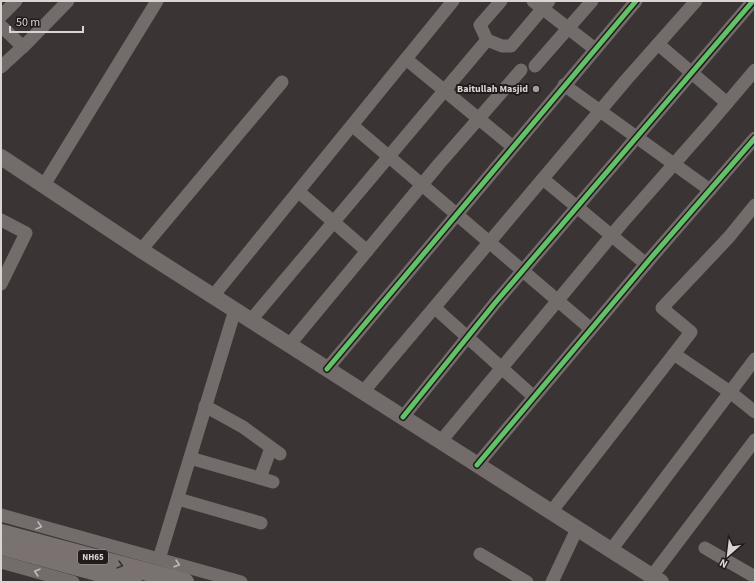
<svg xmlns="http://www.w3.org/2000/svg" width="756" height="583" font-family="'Source Sans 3',sans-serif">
<rect width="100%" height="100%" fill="#3a3534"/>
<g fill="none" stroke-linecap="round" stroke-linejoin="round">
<g stroke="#726c6a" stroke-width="13">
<polyline points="501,1 480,25 487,40 502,46 511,46 549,1"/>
<polyline points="533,1 595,49"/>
<polyline points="1,16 16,1"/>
<polyline points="1,26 23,47"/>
<polyline points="658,44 727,103"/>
<polyline points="406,59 513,147"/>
<polyline points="535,66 592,1"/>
<polyline points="1,67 26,44 68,1"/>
<polyline points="564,85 710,190"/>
<polyline points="353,126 591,329"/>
<polyline points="543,179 646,264"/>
<polyline points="44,185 157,1"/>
<polyline points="299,192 367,251"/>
<polyline points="1,220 26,233 1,284"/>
<polyline points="141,250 282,82"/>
<polyline points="213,296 453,1"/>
<polyline points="435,308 534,397"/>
<polyline points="251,320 487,40"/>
<polyline points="289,345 439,164 521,70"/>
<polyline points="674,354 730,392 755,412"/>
<polyline points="327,369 636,1"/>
<polyline points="363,392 626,80 696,1"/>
<polyline points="205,406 243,427 280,454"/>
<polyline points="403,417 495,303 753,1"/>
<polyline points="441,441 622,223 711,122 755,70"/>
<polyline points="190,458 273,482"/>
<polyline points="477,465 650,259 755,138"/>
<polyline points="260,478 271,448"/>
<polyline points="178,499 261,523"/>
<polyline points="551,512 691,332 662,308 729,237 755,205"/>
<polyline points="1,515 241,582"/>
<polyline points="705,548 755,577"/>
<polyline points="611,550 755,359"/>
<polyline points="480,554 527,582"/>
<polyline points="159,559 235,310"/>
<polyline points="1,562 73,582"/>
<polyline points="652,576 755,440"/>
<polyline points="552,582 577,529"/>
</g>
<polyline stroke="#746c6b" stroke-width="16" points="1,157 141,250 661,582"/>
<g stroke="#7a7270" stroke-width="18">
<polyline points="1,533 185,582"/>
<polyline points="1,546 133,582"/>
</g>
<defs>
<g id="cycleway">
<polyline points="327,369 636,1"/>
<polyline points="403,417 495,303 753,1"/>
<polyline points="477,465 650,259 755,138"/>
</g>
</defs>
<use href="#cycleway" stroke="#211c1b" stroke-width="8"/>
<use href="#cycleway" stroke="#61c268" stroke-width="5"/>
</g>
<defs><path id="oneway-chevron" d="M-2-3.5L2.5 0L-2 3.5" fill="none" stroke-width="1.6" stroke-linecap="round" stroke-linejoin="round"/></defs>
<g stroke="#c0bab9">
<use href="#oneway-chevron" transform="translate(39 526) rotate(15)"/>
<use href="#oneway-chevron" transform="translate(177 564) rotate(16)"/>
<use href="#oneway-chevron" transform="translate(37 572) rotate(-164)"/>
</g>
<use stroke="#373230" href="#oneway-chevron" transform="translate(120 565) rotate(15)"/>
<circle fill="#a29c9b" stroke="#211c1b" stroke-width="1.5" cx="536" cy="89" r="4"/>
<g text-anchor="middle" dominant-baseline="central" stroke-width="4" stroke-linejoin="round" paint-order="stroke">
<rect fill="#211c1b" stroke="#a29d9c" stroke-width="1" x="78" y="550" width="30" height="14" rx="3"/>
<g font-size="9" font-weight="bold" fill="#dad4d3">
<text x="93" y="557">NH65</text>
</g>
<g font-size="10" font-weight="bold" fill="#dad4d3" stroke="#211c1b" text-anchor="end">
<text x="528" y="89">Baitullah Masjid</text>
</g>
</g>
<rect width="756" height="583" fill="none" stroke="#dad4d3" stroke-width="4"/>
<g transform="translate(728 555) rotate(208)" stroke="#211c1b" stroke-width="3" paint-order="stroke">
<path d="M0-3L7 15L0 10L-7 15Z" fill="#dad4d3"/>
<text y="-6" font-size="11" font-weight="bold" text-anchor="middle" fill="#dad4d3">N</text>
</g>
<path d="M10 26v6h73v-6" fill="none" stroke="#dad4d3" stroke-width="2"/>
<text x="16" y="26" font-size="12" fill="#dad4d3" stroke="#211c1b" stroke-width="3" paint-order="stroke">50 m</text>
</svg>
